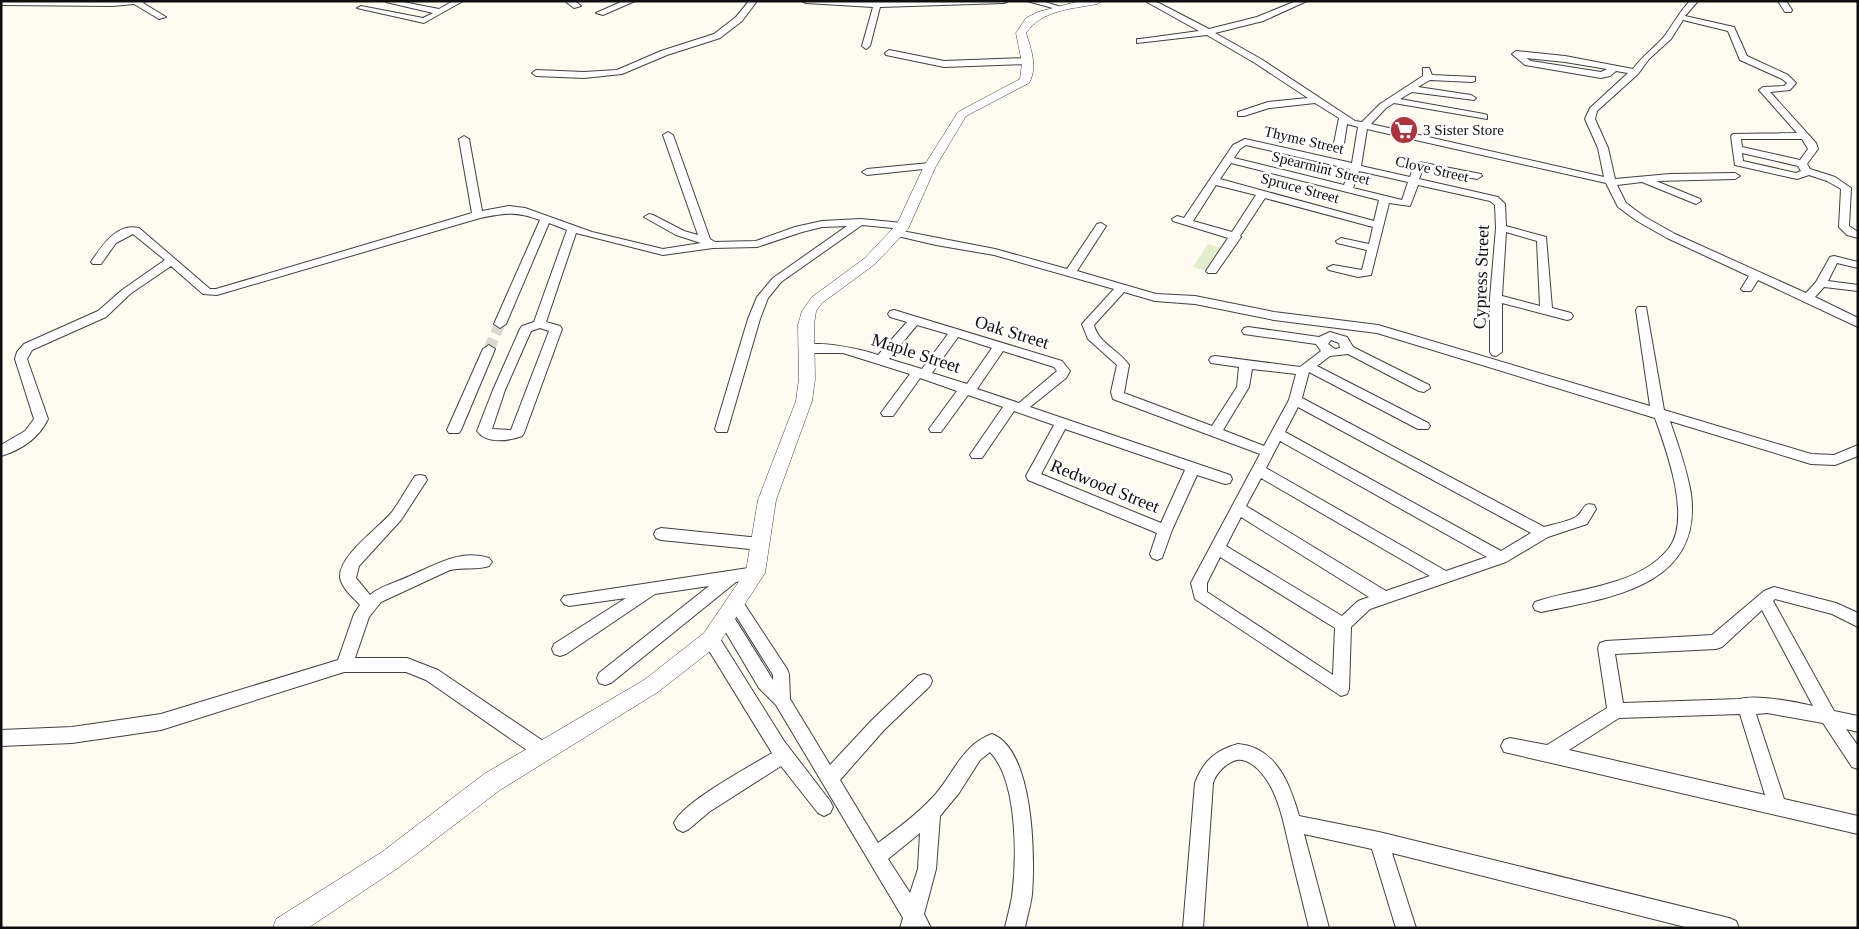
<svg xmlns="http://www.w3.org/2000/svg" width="1859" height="929" font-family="Georgia,serif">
<rect width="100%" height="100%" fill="#fefbf1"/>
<polygon fill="#e2edce" points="1208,244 1228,250 1214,273 1193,267"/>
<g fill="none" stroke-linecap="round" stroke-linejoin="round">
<polyline stroke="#dad7cf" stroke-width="11" stroke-dasharray="11 5.5" stroke-linecap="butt" points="489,349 500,324"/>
<defs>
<g id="minor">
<polygon points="1,1 145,1 143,3 166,17 159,19 134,4 113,6 1,5"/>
<polygon points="398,1 439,9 453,1 463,1 424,23 357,8 361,6 423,18 433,13 386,2"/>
<polygon points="565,1 575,1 581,6 574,8"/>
<polygon points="623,1 635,1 603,15 596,13"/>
<polygon points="749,1 757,1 742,21 720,38 667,55 622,74 584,78 536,76 532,73 536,70 584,72 617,70 661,51 714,34 736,17"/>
<polygon points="802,1 1008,1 1004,3 880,7 870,46 866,49 862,46 873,7 806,3"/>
<polygon points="1027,1 1042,1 1064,8 1060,10"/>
<path d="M1145 1H1155L1209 29 1257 17 1296 1H1307L1263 21 1215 33 1261 59 1355 121 1362 122 1380 104 1423 76V68H1429L1432 75 1475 77V81L1472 82 1430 80 1418 87 1471 95 1476 98 1474 100 1412 92 1400 99 1484 114 1487 115V119L1394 103 1386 108 1371 124 1604 177 1598 148 1585 119 1590 108 1628 73 1616 71 1610 76 1601 78 1525 65 1512 54 1516 51 1565 56 1633 69C1643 55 1657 46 1666 34 1674 23 1680 11 1690 1H1698L1685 16 1734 27 1747 56 1788 75 1796 83 1790 90 1770 92 1816 143 1818 149 1807 164 1810 169 1835 177 1851 188 1849 226 1858 232V238L1847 235 1839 227 1841 189 1827 181 1809 175 1797 179 1735 165 1731 136 1733 134 1797 133 1759 90 1763 87 1784 86 1787 83 1782 79 1740 60 1728 31 1683 20 1671 39 1649 59 1638 74 1597 111 1595 119 1608 148 1615 179 1670 174 1735 173 1740 176 1735 179 1656 181 1700 199 1701 201 1696 204 1642 182 1617 185 1626 203 1645 217 1675 234 1806 293 1816 282 1830 257 1834 256 1858 262V268L1837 263 1828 281 1858 285V291L1824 287 1815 297 1858 318V327L1758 280 1751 291H1743L1741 289 1749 276 1667 238 1637 221 1618 207 1606 183 1367 129 1361 166 1410 177 1414 165 1419 162 1481 174 1482 176 1477 179 1423 169 1419 179 1498 197 1505 204 1506 226 1546 237 1552 308 1571 313 1573 316 1571 319 1567 320 1502 303V352L1496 356 1492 355 1490 352V298L1496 228 1495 205 1490 201 1418 185 1410 206 1389 203 1371 275 1358 277 1329 270 1327 268 1333 265 1362 270 1367 250 1337 243 1336 241 1341 238 1369 244 1373 227 1265 198 1240 236 1241 237 1216 273H1208L1206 271 1228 238 1173 221 1172 219 1177 216 1184 218 1233 145 1245 139 1352 163 1358 127 1347 124 1344 143 1339 146 1336 145 1334 143 1339 118 1315 103 1269 108 1244 116H1238V112L1268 102 1308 98 1255 63 1207 35 1137 43V39H1140L1199 31ZM1526 58 1565 62 1607 69 1601 72 1531 61ZM1741 139H1802L1808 149 1800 160 1742 147ZM1246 145 1350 169 1344 185 1234 158 1240 149ZM1742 153 1798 166 1801 171 1796 173 1743 161ZM1231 163 1379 200 1374 221 1220 179ZM1359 171 1408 182 1402 200 1353 188ZM1216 185 1256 195 1232 232 1193 221ZM1506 232 1537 241 1540 306 1502 296Z"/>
<polygon points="1778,1 1786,1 1792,10 1791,12 1785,12"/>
<polygon points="889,50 944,61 1028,58 1032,61 1028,64 944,67 886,55 885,53"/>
<path d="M668 132 673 135 710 239 715 242 756 241 795 227 822 221 861 219 903 223 908 226 903 229 862 225 781 282 768 298 760 319 727 432H717L715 429 748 319 757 297 773 278 847 226 822 227 802 232 757 247 713 248 663 255 576 233 546 322 560 326 562 329 524 433 522 436C509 441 486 444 477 431L493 390 520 329 522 326 534 322 567 230 549 223 506 324 500 328 494 324 540 220C516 211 505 213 480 218L217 295 203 294 171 266 130 294 106 317 32 350 27 359 48 419C39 438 21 450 1 456V445L25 431 34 419 15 359 17 352 24 344 98 311 122 290 165 260 133 234 116 243 101 264H93L91 262C102 246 116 223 139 228L210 289H216L472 213 459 139 464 136 469 139 482 211 509 206 525 208 592 232 663 249 701 243 676 235 644 217 649 214 653 215 684 231 698 235 663 135ZM540 328 549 331 511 430 492 429 505 390 531 331Z"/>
<polygon points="930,163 935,166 933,168 867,175 862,172 867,169"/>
<path d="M1101 223 1106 226 1077 271 1156 294 1195 296 1274 312 1378 325 1650 406 1636 310 1638 307H1646L1664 410 1811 454 1834 455 1858 445V456L1835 465 1811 464 1670 421C1678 445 1687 469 1691 494 1703 587 1609 598 1541 612L1535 610 1533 606 1535 602C1560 593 1586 591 1610 583 1632 577 1655 566 1669 548 1692 518 1666 449 1655 418L1377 333 1274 320 1195 304 1155 301 1124 292 1094 325C1098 343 1119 350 1129 365L1124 393 1212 426 1237 387 1239 367 1211 363 1209 360 1211 357 1215 356 1300 367 1321 351 1316 344 1244 334 1242 331 1244 328 1248 327 1319 337 1330 332 1347 337 1353 347 1429 385 1430 388 1424 392 1419 391 1348 354 1330 356 1317 366 1428 423 1430 426 1428 429H1418L1309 372 1302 398 1544 527C1554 524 1567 522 1576 517 1584 512 1582 501 1594 505L1596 509 1587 524 1548 537 1506 562 1370 609 1351 627 1349 689 1347 694 1341 696 1195 599 1191 583 1260 454 1113 399 1111 392 1117 365 1088 339 1082 324 1114 289 994 255 936 245 893 235 892 233 897 230 995 249 1067 269 1097 224ZM1331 340 1339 343 1340 348 1335 349 1328 344ZM1252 369 1296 374 1289 400 1264 446 1223 430 1249 387ZM1298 407 1531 533 1501 551 1285 432ZM1280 441 1487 557 1446 571 1266 468ZM1261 478 1430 576 1386 591 1246 506ZM1241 517 1369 597 1358 601 1342 616 1226 546ZM1220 557 1335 628 1333 675 1207 592V583Z"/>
<path d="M894 310 1062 361 1070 371 1066 378 1030 407 1230 475 1232 479 1230 483 1225 484 1197 475 1172 530 1162 558 1157 560 1152 558 1150 554 1157 533 1028 480 1026 476 1054 425 1014 411 982 458H972L970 455 972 452 1003 407 968 395 941 432H931L929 429 957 391 920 378 893 416H883L881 413 910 374 843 353H806L800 349C810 337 864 350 878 355L907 322 890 317 888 314 890 311ZM917 325 948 334 922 369 889 359ZM958 337 992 348 967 384 932 373ZM1003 351 1054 367 1057 371 1019 403 977 389ZM1065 429 1185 470 1161 523 1041 474Z"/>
<polygon points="489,345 495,349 461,430 459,433 449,433 447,430 483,349"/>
<path d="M420 475 425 476 427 480 401 520 359 566 356 578 370 595C382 585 398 582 412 575 437 564 461 549 489 558L492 562 489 566C477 570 463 567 450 570L381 602 369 617 355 658H407L438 670 549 745 552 751 549 757 543 759 537 757 426 680 406 672H344L161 730 72 743 1 746V730L72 727 161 714 338 660 354 614 360 605C354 598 341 588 340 577 339 555 379 528 392 512 400 501 407 488 415 476Z"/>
<polygon points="661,528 760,538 765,540 767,544 765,548 760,550 661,540 656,538 654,534 656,530"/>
<polygon points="755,567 760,569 763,573 760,577 736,582 611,683 605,685 599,683 597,678 599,673 709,586 655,594 566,654 560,656 554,654 552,649 554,644 626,598 569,606 564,604 561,600 564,596"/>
<path d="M1774 587 1836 603 1858 613V627L1832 614 1775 599 1773 601 1834 711 1858 716V732L1846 729 1858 746V769L1852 767 1823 723 1767 713 1756 714 1784 799 1858 816V834L1504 752 1501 746 1504 740 1510 738 1547 745 1607 708 1598 648 1600 643 1606 641 1712 635 1764 591ZM1762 610 1813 706C1797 702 1755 694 1740 699L1623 703 1615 654 1716 649 1722 647ZM1740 714 1765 795 1569 750 1619 718Z"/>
<path d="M736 597 741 599 787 669 789 674 790 699 830 765 872 720 918 676 924 674 930 676 932 681 930 686 884 730 840 780 878 843C897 829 916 815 932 798 954 775 960 746 992 734 1034 750 1035 857 1032 894 1031 905 1027 916 1025 928H1005C1007 918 1010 908 1012 897 1017 859 1018 781 990 752L980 760 959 793 940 816 936 869 924 914 931 928H900L903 918 776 705 759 688 718 619 720 614 726 613 732 614 773 680V675L728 603 731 599ZM920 833 918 869 910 893 888 859Z"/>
<path d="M711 632 717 634 784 741 830 801 833 807 830 813 824 816 818 813 781 766 709 812 689 829 683 832 677 829 674 823C683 802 749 767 772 753L705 644 703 639 705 634Z"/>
<path d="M1238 744C1276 747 1290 784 1299 816L1379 832 1729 918 1736 921 1739 928H1689L1392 853 1416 928H1396L1372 849 1304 834 1329 928H1309C1303 902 1296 876 1290 850 1285 829 1281 806 1271 787 1265 776 1252 758 1237 760 1227 762 1216 773 1213 783L1203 928H1183L1195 783C1203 761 1216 750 1238 744Z"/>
</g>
<path id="tertiary" d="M1080 1H1102L1097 4C1071 9 1042 10 1026 33 1031 49 1038 67 1029 83L966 116 936 166 908 229 875 264 822 303 816 311 814 325 815 379 812 401 776 500 765 573 718 645 658 692 500 790 398 868 308 928H273L276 919 382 852 484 774 644 680 704 633 746 571 758 500 796 401 799 379 798 325 802 311 812 297 865 258 897 224 924 166 958 112 1020 79 1022 63 1016 33 1026 18 1038 12Z"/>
</defs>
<use href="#minor" stroke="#414141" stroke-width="2"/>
<use href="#tertiary" stroke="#414141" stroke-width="1"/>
<use href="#minor" fill="#fff" fill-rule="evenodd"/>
<use href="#tertiary" fill="#fff" fill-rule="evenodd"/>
</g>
<defs>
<symbol id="supermarket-disc" viewBox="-11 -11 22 22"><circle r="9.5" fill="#b23337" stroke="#fff"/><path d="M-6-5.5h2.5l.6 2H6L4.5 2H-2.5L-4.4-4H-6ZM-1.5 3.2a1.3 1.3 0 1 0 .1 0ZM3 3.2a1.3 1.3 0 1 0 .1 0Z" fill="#fff"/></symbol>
</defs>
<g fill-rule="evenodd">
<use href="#supermarket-disc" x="1388" y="114" width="32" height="32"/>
</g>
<g text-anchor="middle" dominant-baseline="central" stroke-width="5" stroke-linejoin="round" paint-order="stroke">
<g font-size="15" fill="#0e0e0e" stroke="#fff" text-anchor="start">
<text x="1423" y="130">3 Sister Store</text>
</g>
<g font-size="15" fill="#0e0e0e" stroke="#fff">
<text transform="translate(1304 140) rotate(13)">Thyme Street</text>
<text transform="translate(1321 168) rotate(14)">Spearmint Street</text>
<text transform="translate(1432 169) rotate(13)">Clove Street</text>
<text transform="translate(1300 188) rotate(15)">Spruce Street</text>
</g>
<g font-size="18" fill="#0e0e0e" stroke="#fff">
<text transform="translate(1481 277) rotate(-88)">Cypress Street</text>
<text transform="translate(1012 332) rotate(17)">Oak Street</text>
<text transform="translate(916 353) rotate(18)">Maple Street</text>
<text transform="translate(1105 486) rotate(22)">Redwood Street</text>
</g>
</g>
<rect width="1859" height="929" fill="none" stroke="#0e0e0e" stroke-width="5"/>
</svg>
